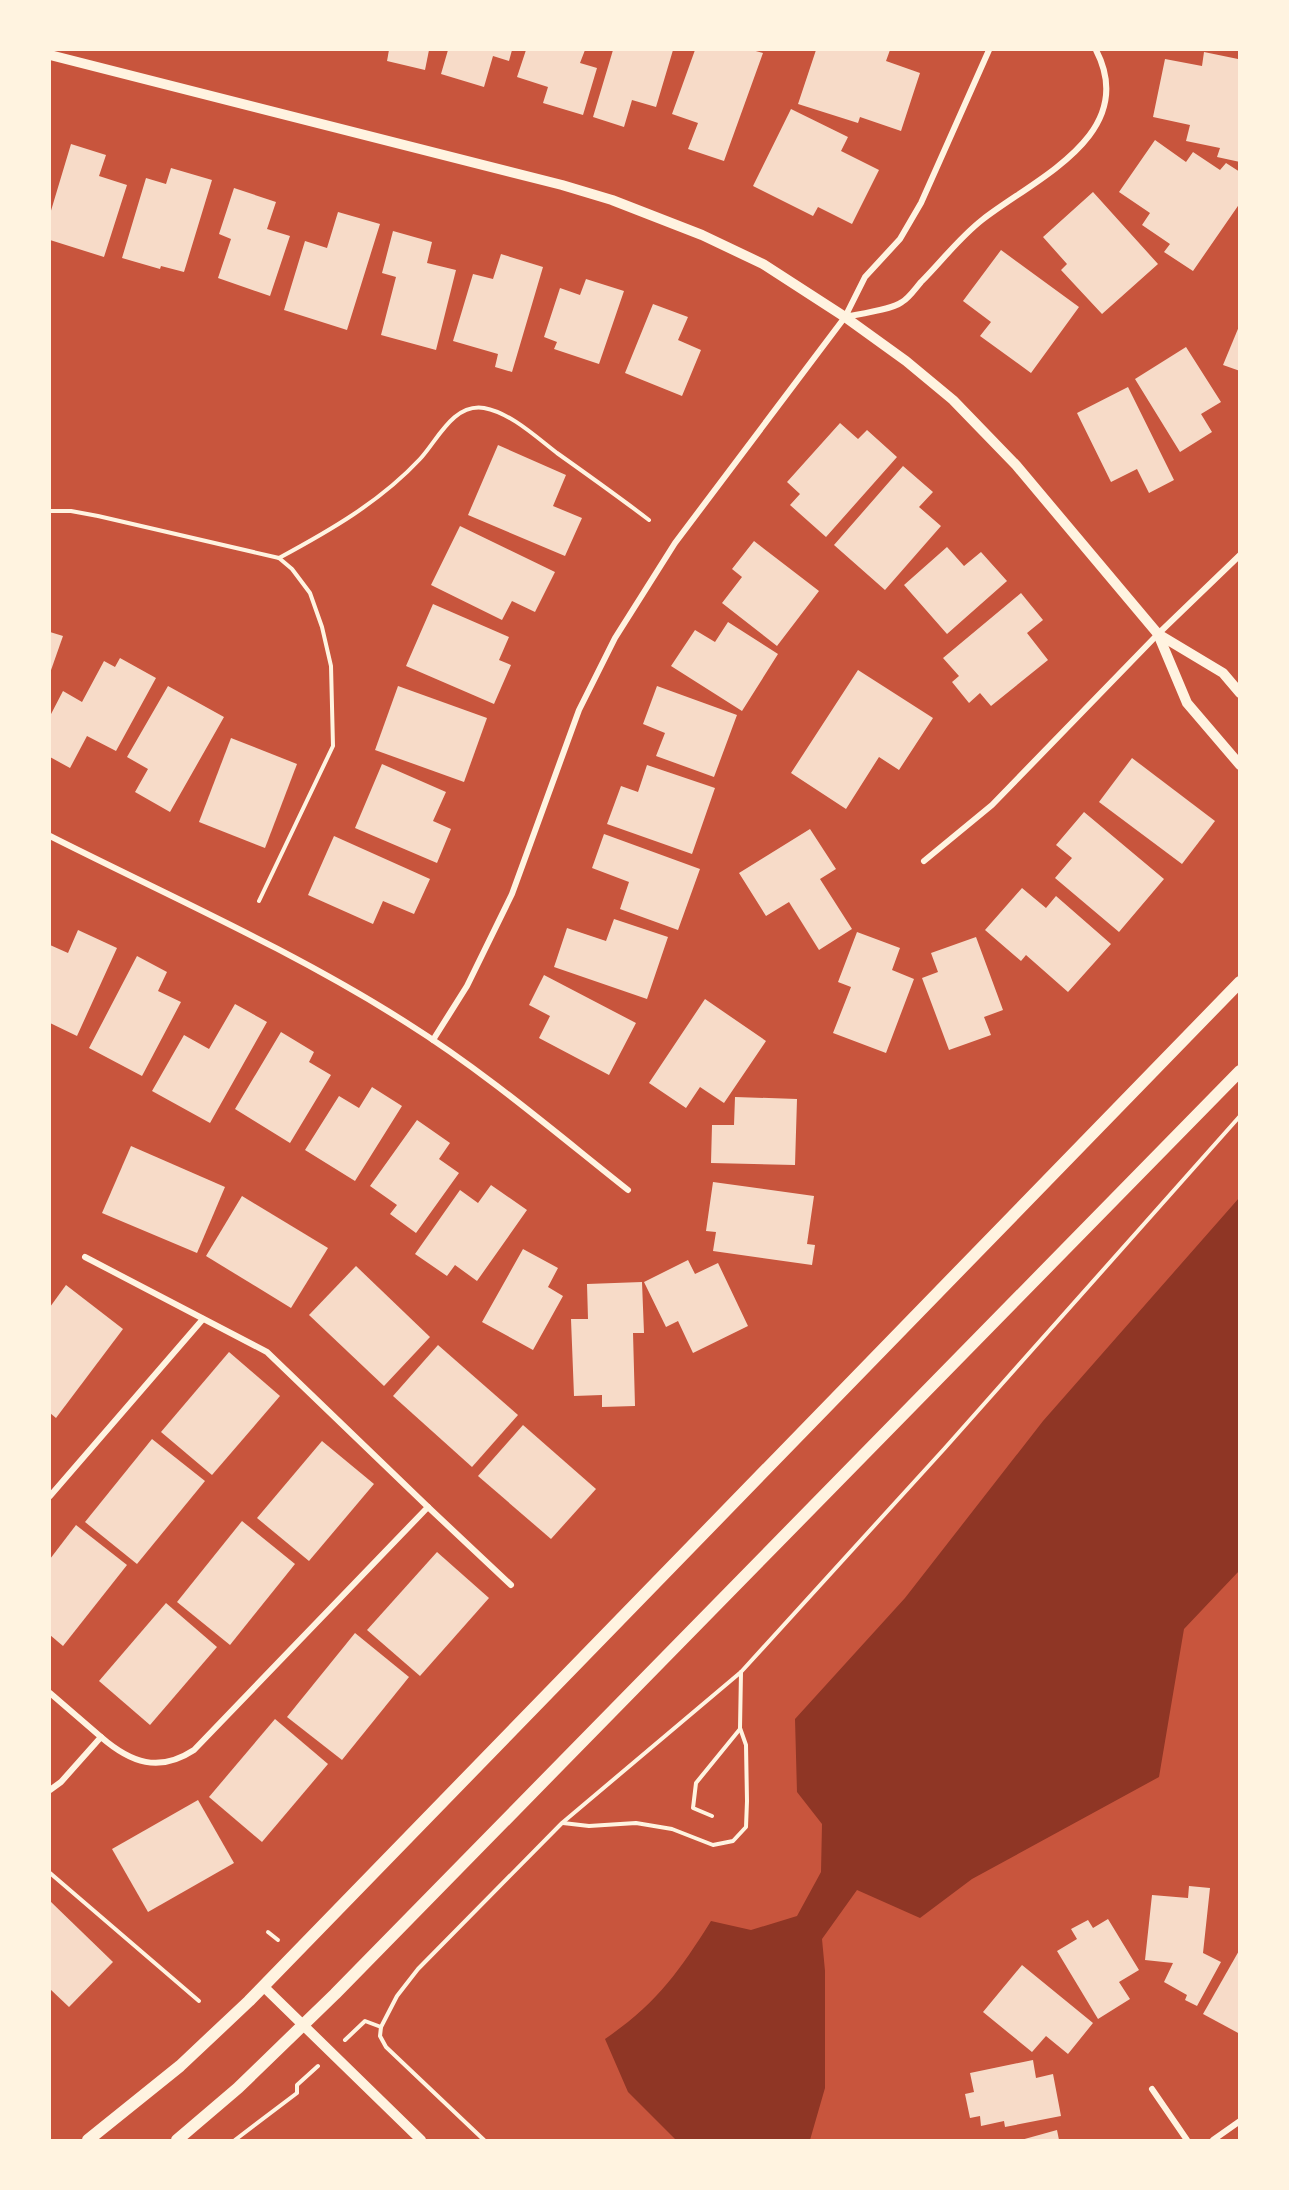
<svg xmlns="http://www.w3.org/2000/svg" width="1289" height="2190" font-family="'Crimson Pro',serif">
<rect width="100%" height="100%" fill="#c8553d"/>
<path fill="#8f3625" d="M1239 1198V1571L1184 1629 1159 1777 972 1879 920 1918 857 1890 822 1939 825 1971V2088L810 2140H676L628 2092 605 2039C656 2004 679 1972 711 1921L751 1930 797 1916 821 1872 822 1824 797 1792 795 1719 905 1598 1043 1421Z"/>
<g fill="#f7dbc8">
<polygon points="389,50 429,50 425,70 387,61"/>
<polygon points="448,50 512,50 509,61 493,56 484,87 441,74"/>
<polygon points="526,50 585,50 580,63 597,68 583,115 543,103 548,87 517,77"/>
<polygon points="613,50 673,50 656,107 632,100 624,127 593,117"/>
<polygon points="695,50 752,50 763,53 724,161 688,149 698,123 672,114"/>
<polygon points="816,50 890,50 886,61 920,73 901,131 860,117 858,123 798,104"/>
<polygon points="1204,52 1238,59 1240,54 1240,162 1217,157 1220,148 1186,141 1190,125 1153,117 1165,59 1202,66"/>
<polygon points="791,109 848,137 841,151 879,170 852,224 818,207 813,216 753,186"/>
<polygon points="1155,140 1186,162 1193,152 1220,170 1226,163 1240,172 1240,203 1193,271 1164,252 1170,244 1142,225 1150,213 1119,192"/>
<polygon points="71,144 106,155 99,176 127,185 104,257 50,240 50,214"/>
<polygon points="171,168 212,180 184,272 161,266 160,269 122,258 146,178 166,184"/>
<polygon points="234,188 276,202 267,229 290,236 270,296 218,278 231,239 219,234"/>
<polygon points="1093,192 1158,264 1102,314 1061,270 1067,264 1043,237"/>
<polygon points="338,212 380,224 347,330 284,310 305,241 327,248"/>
<polygon points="393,231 432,242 427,263 456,270 436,350 381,335 396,277 382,273"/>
<polygon points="1001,250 1079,307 1031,373 980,336 991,322 963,301"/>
<polygon points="501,254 543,267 512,372 495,367 498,354 453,341 473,274 493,279"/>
<polygon points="586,279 624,291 599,364 554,349 557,342 544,337 560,288 580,295"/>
<polygon points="653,304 688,317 678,340 701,350 682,396 625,373"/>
<polygon points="1240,324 1240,371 1223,365"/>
<polygon points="1186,347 1221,402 1201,414 1212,432 1180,452 1135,379"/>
<polygon points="1128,387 1174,480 1149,493 1137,469 1111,482 1077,413"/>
<polygon points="840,423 858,439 867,430 897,457 826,537 790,505 800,494 787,482"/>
<polygon points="498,445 566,475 553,506 582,518 565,556 468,515"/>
<polygon points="903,466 933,492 919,507 941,526 885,590 834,545"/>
<polygon points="460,526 555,572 535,612 512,601 502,620 431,585"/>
<polygon points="754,541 819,591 777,646 722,603 742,577 732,569"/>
<polygon points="947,547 964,566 981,552 1007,581 947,634 904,585"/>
<polygon points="1021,593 1043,620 1027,633 1048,660 991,706 980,693 969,703 952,682 959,676 943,658"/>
<polygon points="433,604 509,637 499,660 511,665 494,704 406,666"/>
<polygon points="728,622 778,654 742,711 671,666 695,630 715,642"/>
<polygon points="50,632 63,636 50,673"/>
<polygon points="120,658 156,678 116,751 87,736 70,768 50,757 50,716 63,691 82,702 104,661 115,667"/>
<polygon points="858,670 933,718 899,770 879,757 846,809 791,773"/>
<polygon points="168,686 224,717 170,812 135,792 148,769 127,757"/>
<polygon points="398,686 487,718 464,782 375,750"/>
<polygon points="657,686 737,715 714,777 656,756 665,733 643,724"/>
<polygon points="231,738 297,764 265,848 199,822"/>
<polygon points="1132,758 1215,821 1182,864 1099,802"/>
<polygon points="382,764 446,792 433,821 451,829 437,863 355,828"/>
<polygon points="647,765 715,788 692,854 607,824 621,786 638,792"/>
<polygon points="1084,812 1164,879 1119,932 1055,878 1072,858 1056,845"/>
<polygon points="810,829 836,869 820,879 852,929 819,950 789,902 766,916 739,873"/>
<polygon points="604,834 700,869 678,930 620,909 629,882 592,868"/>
<polygon points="334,836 430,879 414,914 383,901 373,924 308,895"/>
<polygon points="1022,888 1046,908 1056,896 1111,944 1068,992 1026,955 1021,961 985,930"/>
<polygon points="614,919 668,937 647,999 554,967 567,928 606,941"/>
<polygon points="78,930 117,948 77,1036 50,1023 50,945 68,953"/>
<polygon points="857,932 900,948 892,970 914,979 886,1053 833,1033 851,987 838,982"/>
<polygon points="976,937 1003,1010 984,1017 991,1035 949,1050 922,978 938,972 931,953"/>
<polygon points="137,956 167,972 158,991 181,1002 142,1076 89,1048"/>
<polygon points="544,975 636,1023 609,1075 539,1038 550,1016 529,1005"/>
<polygon points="705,999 766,1041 724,1103 700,1087 686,1108 649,1083"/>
<polygon points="235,1004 267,1022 210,1123 152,1091 184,1035 209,1049"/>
<polygon points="281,1032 314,1052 309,1062 331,1075 290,1143 235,1109"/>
<polygon points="372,1087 402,1106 355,1181 305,1150 339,1096 359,1108"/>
<polygon points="735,1097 797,1099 795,1165 711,1163 712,1125 734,1125"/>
<polygon points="417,1120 450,1143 439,1159 459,1173 416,1233 390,1214 397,1205 370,1186"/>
<polygon points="131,1146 225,1187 197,1253 102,1213"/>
<polygon points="713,1182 814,1196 807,1244 815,1245 812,1265 713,1251 716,1232 706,1231"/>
<polygon points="491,1185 527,1210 477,1281 455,1265 447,1276 415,1254 460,1190 478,1203"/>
<polygon points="242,1196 328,1248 291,1308 206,1256"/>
<polygon points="523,1249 558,1268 548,1287 563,1296 533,1350 482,1322"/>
<polygon points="688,1260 695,1274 718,1263 748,1326 693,1353 678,1321 666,1327 644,1282"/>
<polygon points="356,1266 430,1337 384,1386 309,1315"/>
<polygon points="642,1282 644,1333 633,1333 635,1406 602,1407 602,1395 574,1396 571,1319 588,1319 587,1284"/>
<polygon points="66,1285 123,1329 56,1418 50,1413 50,1307"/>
<polygon points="438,1345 518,1415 472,1467 393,1396"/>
<polygon points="229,1352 280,1396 212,1475 161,1432"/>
<polygon points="523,1425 596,1489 551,1539 478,1476"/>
<polygon points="152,1439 205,1481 137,1564 85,1522"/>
<polygon points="322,1441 374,1484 309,1561 257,1518"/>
<polygon points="242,1521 295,1564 230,1645 177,1602"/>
<polygon points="76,1525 127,1565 63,1646 50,1635 50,1559"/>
<polygon points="437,1552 489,1598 420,1676 367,1630"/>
<polygon points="166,1603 217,1647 150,1725 99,1681"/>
<polygon points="355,1633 409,1677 342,1760 287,1717"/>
<polygon points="275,1719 328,1764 262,1842 209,1797"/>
<polygon points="198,1800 234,1863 148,1912 112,1849"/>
<polygon points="1189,1886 1210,1888 1203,1953 1221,1962 1197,2006 1185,2000 1187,1995 1164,1982 1173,1963 1145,1960 1152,1895 1188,1898"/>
<polygon points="50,1901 113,1962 69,2007 50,1989"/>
<polygon points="1108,1919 1139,1970 1119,1982 1130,1999 1098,2019 1057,1951 1077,1939 1071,1929 1088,1920 1093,1928"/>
<polygon points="1240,1949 1240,2034 1203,2014"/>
<polygon points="1022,1965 1093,2023 1068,2054 1046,2036 1032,2052 983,2012"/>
<polygon points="1033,2060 1036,2078 1053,2074 1061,2116 1005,2127 1004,2121 981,2126 980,2116 970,2118 965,2094 974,2092 970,2073"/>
<polygon points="1057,2130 1059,2140 1021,2140"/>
</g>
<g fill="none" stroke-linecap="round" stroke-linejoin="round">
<g stroke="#fff3e0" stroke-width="4">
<polyline points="50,511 71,511 98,516 279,558 292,569 310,593 322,627 331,666 333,746 259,901"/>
<path d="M279 558C329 531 380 502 420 459 437 441 453 403 484 408 511 413 536 437 557 453 588 475 619 497 649 520"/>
<polyline points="712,1816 693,1808 696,1783 740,1729"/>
<polyline points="563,1823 589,1826 636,1823 672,1829 713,1845 733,1841 746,1827 747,1801 746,1745 740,1728 741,1672"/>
<polyline points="50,1873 199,2001"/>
<polyline points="268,1932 278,1940"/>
<polyline points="381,2027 380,2036 386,2047 484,2140"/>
<polyline points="345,2040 365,2021 381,2027 397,1996 418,1969 562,1823 741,1672 945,1448 1240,1116"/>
<polyline points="235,2140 297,2093 297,2085 318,2066"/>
</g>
<g stroke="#fff3e0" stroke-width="6">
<path d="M989 50 921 203 900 239 865 277 845 317C859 314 891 310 902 302 909 298 915 289 921 282 941 262 959 238 982 220 1034 179 1140 135 1096 50"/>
<path d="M50 836C169 896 294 951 407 1023 485 1072 556 1133 628 1190"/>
<polyline points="924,861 992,805 1158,634 1240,555"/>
<polyline points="433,1040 467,986 512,894 579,710 615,638 675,543 845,317"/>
<polyline points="50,1496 203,1319"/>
<polyline points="428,1507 511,1585"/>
<polyline points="50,1693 101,1737"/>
<path d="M50 1790 61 1782 101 1737C131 1763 159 1773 194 1750L428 1507 267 1352 85 1257"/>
<polyline points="1152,2089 1187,2140"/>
<polyline points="1213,2140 1240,2121"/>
</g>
<g stroke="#fff3e0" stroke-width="10">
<polyline points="50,55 562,185 612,200 702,235 763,264 845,317 906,361 953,400 1016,465 1158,634 1187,703 1240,765"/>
<polyline points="1158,634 1223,673 1240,693"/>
<polyline points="263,1986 421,2140"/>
</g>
<g stroke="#fff3e0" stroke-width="12">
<polyline points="88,2140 180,2066 249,2001 1240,982"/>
<polyline points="177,2140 238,2088 335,1994 1240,1071"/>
</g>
</g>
<rect width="1289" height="2190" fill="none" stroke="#fff3e0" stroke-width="102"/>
</svg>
